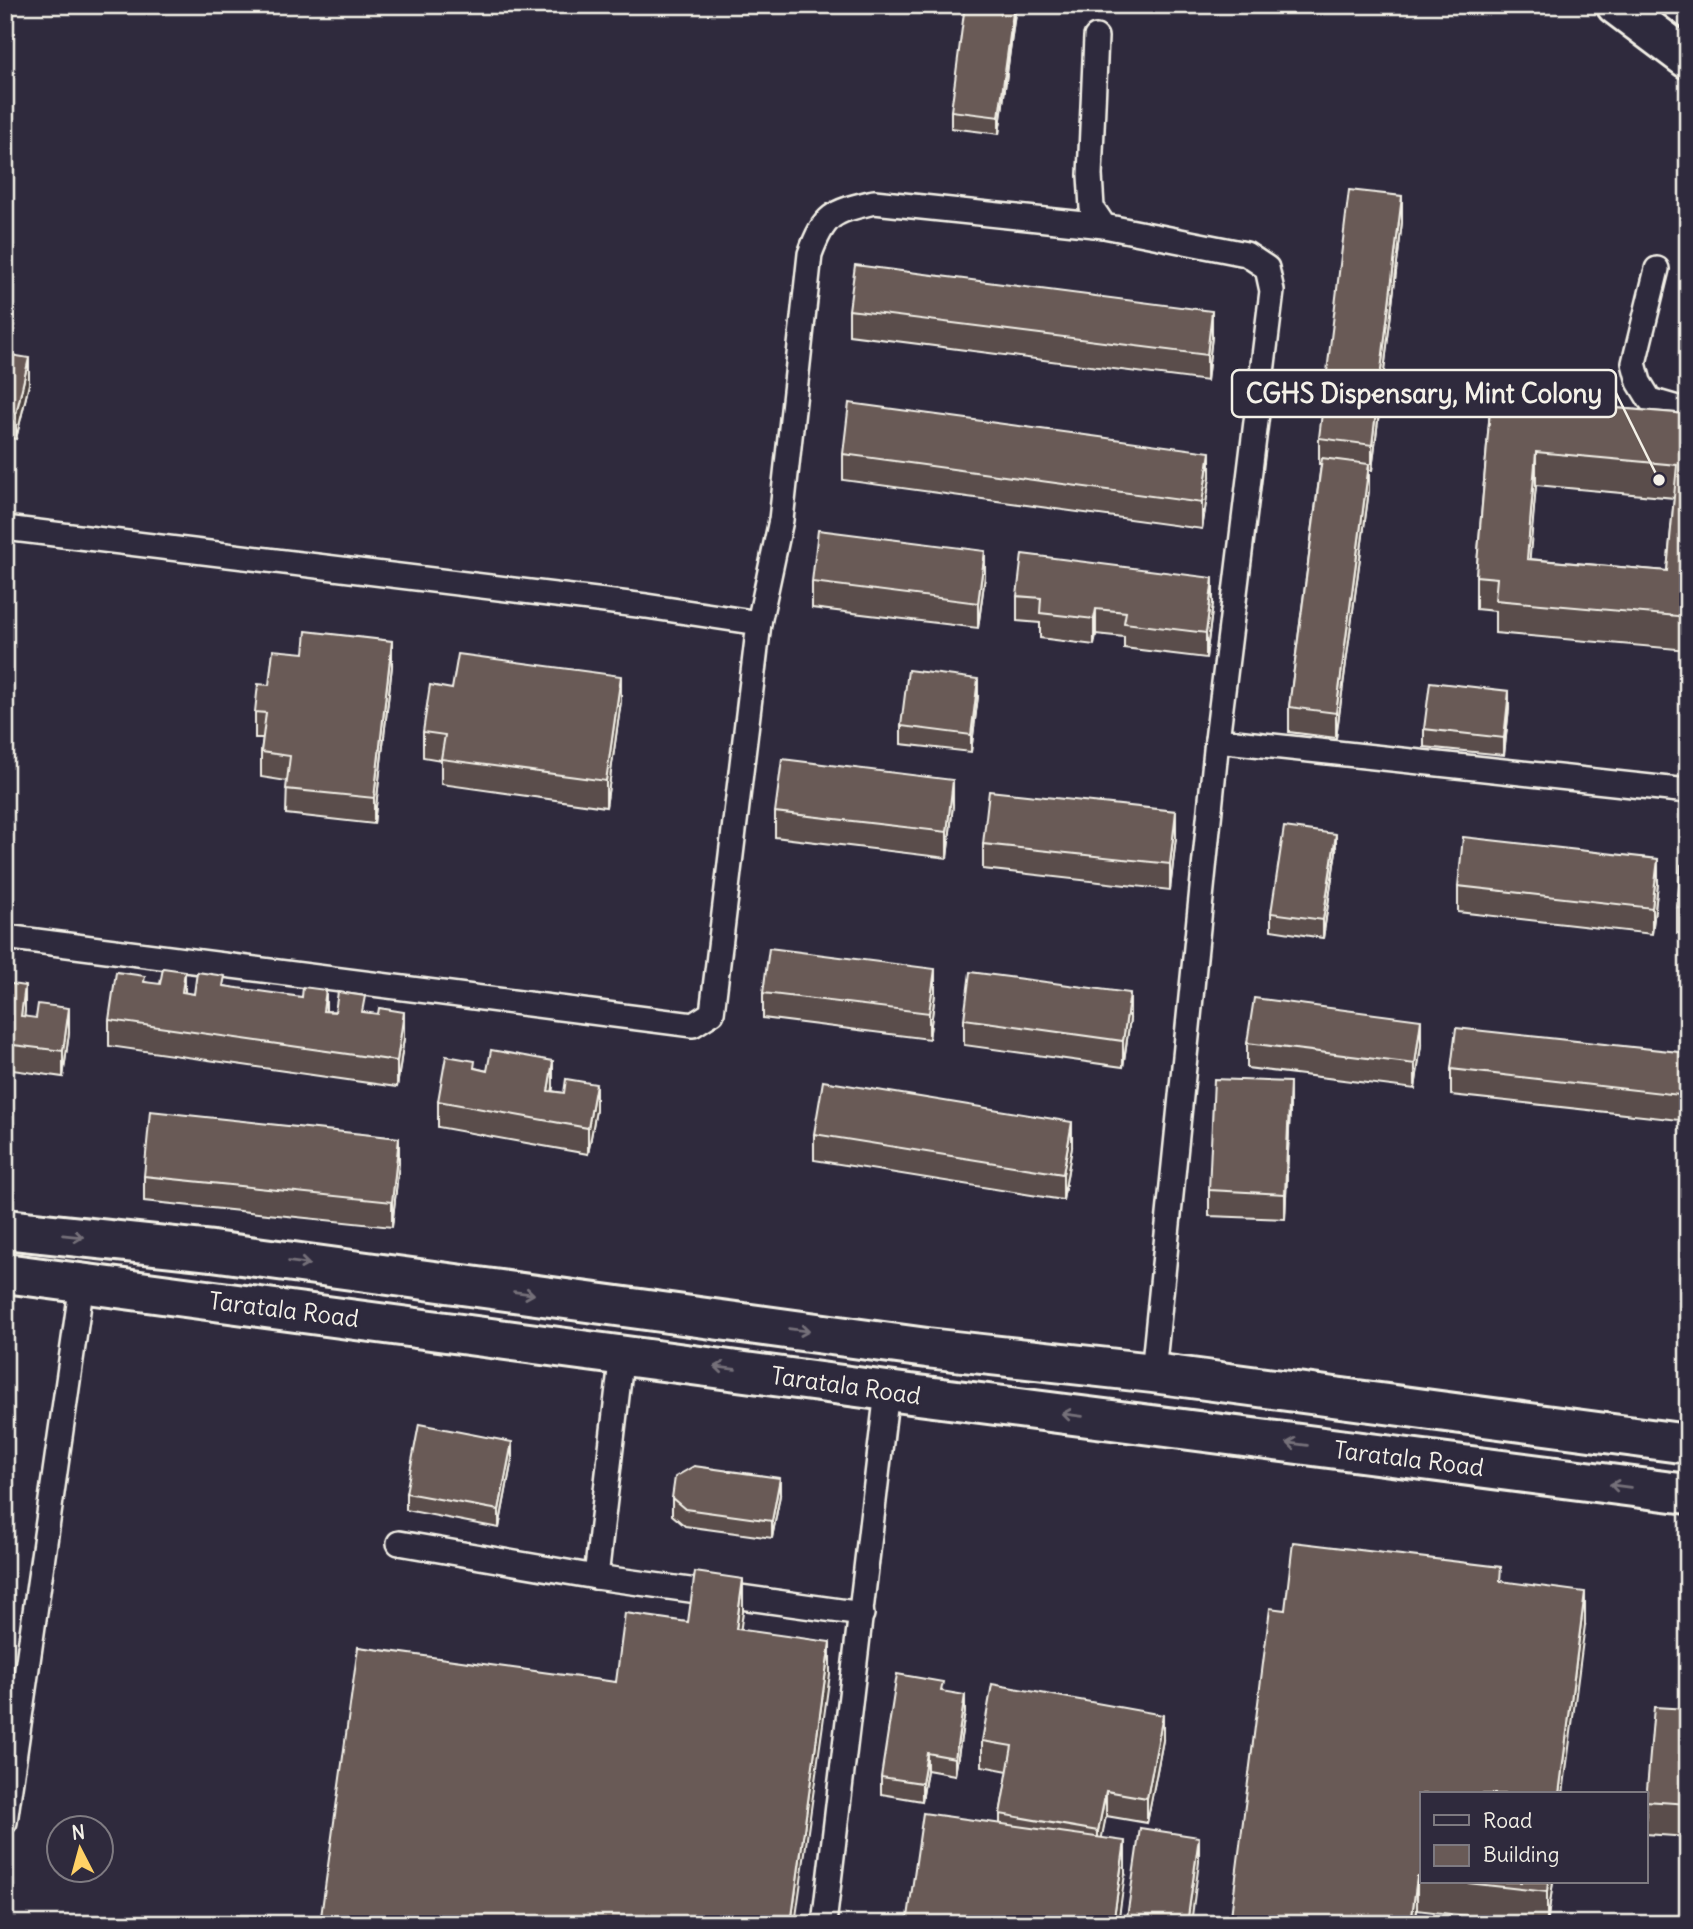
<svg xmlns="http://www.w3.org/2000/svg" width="1693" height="1929" font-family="Delius,sans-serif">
<rect width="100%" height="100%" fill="#2f2a3d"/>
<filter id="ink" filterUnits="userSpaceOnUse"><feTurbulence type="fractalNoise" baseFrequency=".0143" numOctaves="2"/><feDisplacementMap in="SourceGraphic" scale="14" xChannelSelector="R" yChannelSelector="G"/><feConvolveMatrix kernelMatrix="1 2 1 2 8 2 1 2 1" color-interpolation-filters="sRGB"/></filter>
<g filter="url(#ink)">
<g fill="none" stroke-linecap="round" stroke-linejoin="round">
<defs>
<g id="service">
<polyline points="1096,37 1090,175 1092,208 1104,226 1246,254 1267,268 1272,291 1217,740 1153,1373"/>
<polyline points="1657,269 1634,363 1639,382 1650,400 1688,411"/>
<path d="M5 528 646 606 759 623 781 520 810 254C825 213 833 212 874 202L1104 226"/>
<polyline points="1217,740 1688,791"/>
<polyline points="5,937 693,1025 712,1013 759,623"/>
<polyline points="399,1543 596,1577 862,1614"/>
<polyline points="596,1577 622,1353"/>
<polyline points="5,1822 82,1283"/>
<polyline points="824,1924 887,1391"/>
</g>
<polyline id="tertiary" points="1616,5 1688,59"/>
<g id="secondary">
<polyline points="5,1229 212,1251 927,1348 1153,1373 1688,1444"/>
<polyline points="5,1273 887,1391 1688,1494"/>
</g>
</defs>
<use href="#service" stroke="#f4f1e8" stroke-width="28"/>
<use href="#tertiary" stroke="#f4f1e8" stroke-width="44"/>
<use href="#secondary" stroke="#f4f1e8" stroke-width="44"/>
<use href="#service" stroke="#2f2a3d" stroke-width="23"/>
<use href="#tertiary" stroke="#2f2a3d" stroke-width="38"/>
<use href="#secondary" stroke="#2f2a3d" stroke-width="38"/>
</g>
<g fill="#5a4d4b" stroke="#f4f1e8" stroke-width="2" fill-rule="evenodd">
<polygon points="1016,5 999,134 951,128 951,111"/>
<polygon points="1402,222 1372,470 1369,470 1369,490 1336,738 1289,732 1289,707 1321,464 1319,464 1319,438"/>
<polygon points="849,310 1212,336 1207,381 849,335"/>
<polygon points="5,354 29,384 16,439 11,438"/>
<path d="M1491 398 1688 414V650L1495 633V611L1476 609V576ZM1536 485 1674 498 1667 571 1529 559Z"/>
<polygon points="843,454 1210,477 1202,529 843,480"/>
<polygon points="985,576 978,628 812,608 812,582"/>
<polygon points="1017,596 1213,603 1206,658 1124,648 1124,637 1096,634 1094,645 1040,638 1040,623 1017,621"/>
<polygon points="392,666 374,824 286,814 287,781 261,777 261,752 263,738 255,738 255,712"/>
<polygon points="452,689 621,701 606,807 441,784 441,760 423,757 423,732"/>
<polygon points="978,696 971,752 901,744 901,726"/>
<polygon points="1509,708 1504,755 1424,747 1424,729"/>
<polygon points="953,805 947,858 775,837 775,812"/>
<polygon points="1176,837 1170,890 983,869 983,844"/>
<polygon points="1336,851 1323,938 1271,930 1271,913"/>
<polygon points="1688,866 1688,934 1677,933 1677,907"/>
<polygon points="1658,884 1652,934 1458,912 1458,886"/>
<polygon points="145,982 185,993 194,994 225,986 326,1011 365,1012 404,1038 397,1087 109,1046 109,1020"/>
<polygon points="5,983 25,1011 24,1016 69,1033 63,1077 5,1069"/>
<polygon points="763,993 935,994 929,1039 763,1018"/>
<polygon points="964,1019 1130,1019 1123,1067 964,1045"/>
<polygon points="1247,1043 1421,1045 1415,1089 1247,1068"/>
<polygon points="1688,1053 1688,1121 1451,1095 1451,1069"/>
<polygon points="475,1068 553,1087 552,1091 564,1093 596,1110 588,1154 438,1127 438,1101"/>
<polygon points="1290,1108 1285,1219 1209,1216 1209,1190"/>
<polygon points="814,1134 1072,1147 1063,1200 814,1160"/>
<polygon points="399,1163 392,1227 144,1201 144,1176"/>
<polygon points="512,1459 499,1528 406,1510 406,1493"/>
<polygon points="780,1495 772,1538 685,1526 672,1515 672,1498"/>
<polygon points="1501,1581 1585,1625 1422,1794 1422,1882 1553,1882 1547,1924 1535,1924 1417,1910 1415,1924 1230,1924 1285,1610"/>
<polygon points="943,1691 965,1712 955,1775 927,1770 922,1801 881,1794 881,1777"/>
<polygon points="1688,1709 1688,1837 1646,1834 1646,1801"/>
<polygon points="1163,1740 1147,1823 1106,1816 1101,1838 1125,1874 1000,1824 1000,1814 1008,1771 982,1766 982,1741"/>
</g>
<g fill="#4a3f3d" stroke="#f4f1e8" stroke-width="2">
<polygon points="1014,5 1016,5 999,134 999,117"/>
<polygon points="1402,196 1402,222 1372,470 1372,445"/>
<polygon points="1212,311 1212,336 1207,381 1207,355"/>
<polygon points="29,358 29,384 16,439 16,414"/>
<polygon points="11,413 11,438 5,467 5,442"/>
<polygon points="1210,452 1210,477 1202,529 1202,503"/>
<polygon points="1536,452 1536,485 1527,591 1527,559"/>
<polygon points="1369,464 1369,490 1336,738 1336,713"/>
<polygon points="985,551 985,576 978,628 978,603"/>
<polygon points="1213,578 1213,603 1206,658 1206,633"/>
<polygon points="1096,609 1096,634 1094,645 1094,619"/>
<polygon points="392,641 392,666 374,824 374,798"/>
<polygon points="621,676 621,701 606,807 606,781"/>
<polygon points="978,679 978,696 971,752 971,735"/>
<polygon points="1509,691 1509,708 1504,755 1504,738"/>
<polygon points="953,780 953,805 947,858 947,832"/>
<polygon points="1176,811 1176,837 1170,890 1170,864"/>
<polygon points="1336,834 1336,851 1323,938 1323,920"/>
<polygon points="1658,859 1658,884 1652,934 1652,908"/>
<polygon points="935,969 935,994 929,1039 929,1013"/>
<polygon points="185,971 185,996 182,992"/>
<polygon points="25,986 25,1011 21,1041 21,1016"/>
<polygon points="326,990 326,1016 323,1011"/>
<polygon points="1130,993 1130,1019 1123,1067 1123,1041"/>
<polygon points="69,1008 69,1033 63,1077 63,1051"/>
<polygon points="404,1012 404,1038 397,1087 397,1061"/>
<polygon points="1421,1020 1421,1045 1415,1089 1415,1064"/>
<polygon points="553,1061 553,1087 548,1116 548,1091"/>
<polygon points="1290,1082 1290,1108 1285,1219 1285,1194"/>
<polygon points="596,1084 596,1110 588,1154 588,1128"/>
<polygon points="1072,1122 1072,1147 1063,1200 1063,1174"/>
<polygon points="399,1138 399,1163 392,1227 392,1202"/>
<polygon points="512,1442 512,1459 499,1528 499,1510"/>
<polygon points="780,1478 780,1495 772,1538 772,1521"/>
<polygon points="743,1579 743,1612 736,1661 736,1629"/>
<polygon points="1585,1592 1585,1625 1563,1794 1559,1794"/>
<polygon points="830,1642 830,1674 795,1924 791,1924"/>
<polygon points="965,1695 965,1712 955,1775 955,1758"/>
<polygon points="1163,1715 1163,1740 1147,1823 1147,1798"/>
<polygon points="927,1753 927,1770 922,1801 922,1783"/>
<polygon points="1106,1791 1106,1816 1098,1857 1098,1831"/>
<polygon points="1199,1837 1199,1862 1191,1924 1187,1924"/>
<polygon points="1125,1841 1125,1874 1118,1924 1113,1924"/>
<polygon points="1417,1877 1417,1910 1415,1924 1411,1924"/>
<polygon points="1548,1882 1553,1882 1547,1924 1547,1892"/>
</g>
<g fill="#695a57" stroke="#f4f1e8" stroke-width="2" fill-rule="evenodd">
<polygon points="965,5 1014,5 999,117 951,111"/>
<polygon points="1349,190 1402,196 1372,445 1319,438"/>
<polygon points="855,265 1212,311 1207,355 849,310"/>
<polygon points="5,354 29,358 16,414 11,413 5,442"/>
<path d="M1491 398 1688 414V617L1495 600 1497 578 1476 576ZM1536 452 1677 465 1667 571 1527 559Z"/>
<polygon points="849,403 1210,452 1202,503 843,454"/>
<polygon points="1322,458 1369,464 1336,713 1289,707"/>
<polygon points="818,530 985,551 978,603 812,582"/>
<polygon points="1022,554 1213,578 1206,633 1124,623 1126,612 1096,609 1094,619 1040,613 1041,598 1017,596"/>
<polygon points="306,631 392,641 374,798 286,789 290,756 261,752 266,713 255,712 258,684 269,685 273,650 304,653"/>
<polygon points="458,654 621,676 606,781 441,759 445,735 423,732 430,685 452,689"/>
<polygon points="908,670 978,679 971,735 901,726"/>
<polygon points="1430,682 1509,691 1504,738 1424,729"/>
<polygon points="782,759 953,780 947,832 775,812"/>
<polygon points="989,791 1176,811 1170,864 983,844"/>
<polygon points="1284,827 1336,834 1323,920 1271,913"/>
<polygon points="1463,837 1658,859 1652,908 1458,886"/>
<polygon points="1681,865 1688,866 1688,908 1677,907"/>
<polygon points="769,948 935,969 929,1013 763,993"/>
<polygon points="163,968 185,971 182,992 194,994 197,972 225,976 223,986 302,997 303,987 326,990 323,1011 335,1012 338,992 365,996 362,1012 378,1014 379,1008 404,1012 397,1061 109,1020 116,972 145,976 144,982 160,984"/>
<polygon points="970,972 1130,993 1123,1041 964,1019"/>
<polygon points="5,983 25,986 21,1016 36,1018 38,1004 69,1008 63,1051 5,1044"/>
<polygon points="1254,998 1421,1020 1415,1064 1247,1043"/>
<polygon points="1456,1028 1688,1053 1688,1096 1451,1069"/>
<polygon points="491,1050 553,1061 548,1091 564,1093 566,1079 596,1084 588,1128 438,1101 446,1056 475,1061 474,1068 487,1071"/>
<polygon points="1214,1079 1290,1082 1285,1194 1209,1190"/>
<polygon points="823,1081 1072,1122 1063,1174 814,1134"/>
<polygon points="150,1111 399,1138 392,1202 144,1176"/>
<polygon points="419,1424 512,1442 499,1510 406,1493"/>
<polygon points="694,1466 780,1478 772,1521 685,1509 672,1498 675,1477"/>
<polygon points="1293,1542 1501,1567 1500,1581 1585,1592 1559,1794 1422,1794 1422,1877 1417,1877 1411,1924 1230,1924 1270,1608 1285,1610"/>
<polygon points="695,1572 743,1579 736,1629 830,1642 791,1924 320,1924 358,1647 616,1682 625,1613 688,1622"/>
<polygon points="897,1674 943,1682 941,1691 965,1695 955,1758 927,1753 922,1783 881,1777"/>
<polygon points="992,1684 1163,1715 1147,1798 1106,1791 1098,1831 1000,1814 1012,1746 982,1741"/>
<polygon points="1654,1707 1688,1709 1688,1804 1646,1801"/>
<polygon points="923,1813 1125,1841 1113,1924 907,1924"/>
<polygon points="1140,1828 1199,1837 1187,1924 1126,1924"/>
<polygon points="1459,1882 1548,1882 1547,1892"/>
</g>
<defs><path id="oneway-shaft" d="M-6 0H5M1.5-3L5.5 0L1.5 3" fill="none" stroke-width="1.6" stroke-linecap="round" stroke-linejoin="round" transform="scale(1.75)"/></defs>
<g stroke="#747079">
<use href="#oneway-shaft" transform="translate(73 1236) rotate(6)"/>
<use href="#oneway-shaft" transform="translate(299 1263) rotate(8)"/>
<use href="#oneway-shaft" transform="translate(524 1293) rotate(8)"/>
<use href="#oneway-shaft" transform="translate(799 1330) rotate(8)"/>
<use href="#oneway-shaft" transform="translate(725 1368) rotate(-172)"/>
<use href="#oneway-shaft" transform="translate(1072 1415) rotate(-173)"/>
<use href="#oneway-shaft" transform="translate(1297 1444) rotate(-173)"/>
<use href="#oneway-shaft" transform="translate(1620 1486) rotate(-173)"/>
</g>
</g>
<g text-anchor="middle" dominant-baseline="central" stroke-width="6" stroke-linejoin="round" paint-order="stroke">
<g font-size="24" fill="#f4f1e8" stroke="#2f2a3d">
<text transform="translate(284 1309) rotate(7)">Taratala Road</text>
<text transform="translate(846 1385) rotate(8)">Taratala Road</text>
<text transform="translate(1409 1458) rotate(7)">Taratala Road</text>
</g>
</g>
<path fill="none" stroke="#f4f1e8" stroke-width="2.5" d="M1659 480L1616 393"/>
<circle fill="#f4f1e8" stroke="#2f2a3d" stroke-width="2.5" cx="1659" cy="480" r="7"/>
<rect fill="#2f2a3d" stroke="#f4f1e8" stroke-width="2.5" x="1232" y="370" width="384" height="47" rx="7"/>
<g font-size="26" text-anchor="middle" font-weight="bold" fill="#f4f1e8">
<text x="1424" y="403">CGHS Dispensary, Mint Colony</text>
</g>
<rect width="1693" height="1929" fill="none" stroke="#2f2a3d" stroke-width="28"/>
<rect x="14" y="14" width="1665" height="1901" fill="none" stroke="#f4f1e8" stroke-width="2.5" filter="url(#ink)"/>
<rect x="1420" y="1792" width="228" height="91" fill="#2f2a3d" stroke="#7e7a81" stroke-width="2"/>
<rect x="1434" y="1815" width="35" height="10" fill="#2f2a3d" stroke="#7e7a81" stroke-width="2"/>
<text x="1483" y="1828" font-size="21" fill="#f4f1e8">Road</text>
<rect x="1434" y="1845" width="35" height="21" fill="#695a57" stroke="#7e7a81" stroke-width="2"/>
<text x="1483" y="1862" font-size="21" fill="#f4f1e8">Building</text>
<g transform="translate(80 1849) rotate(354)"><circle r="33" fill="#2f2a3d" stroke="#7e7a81" stroke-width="2"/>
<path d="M0-5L12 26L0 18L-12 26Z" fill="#ffd166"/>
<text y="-10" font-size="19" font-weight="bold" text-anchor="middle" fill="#f4f1e8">N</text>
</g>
</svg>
